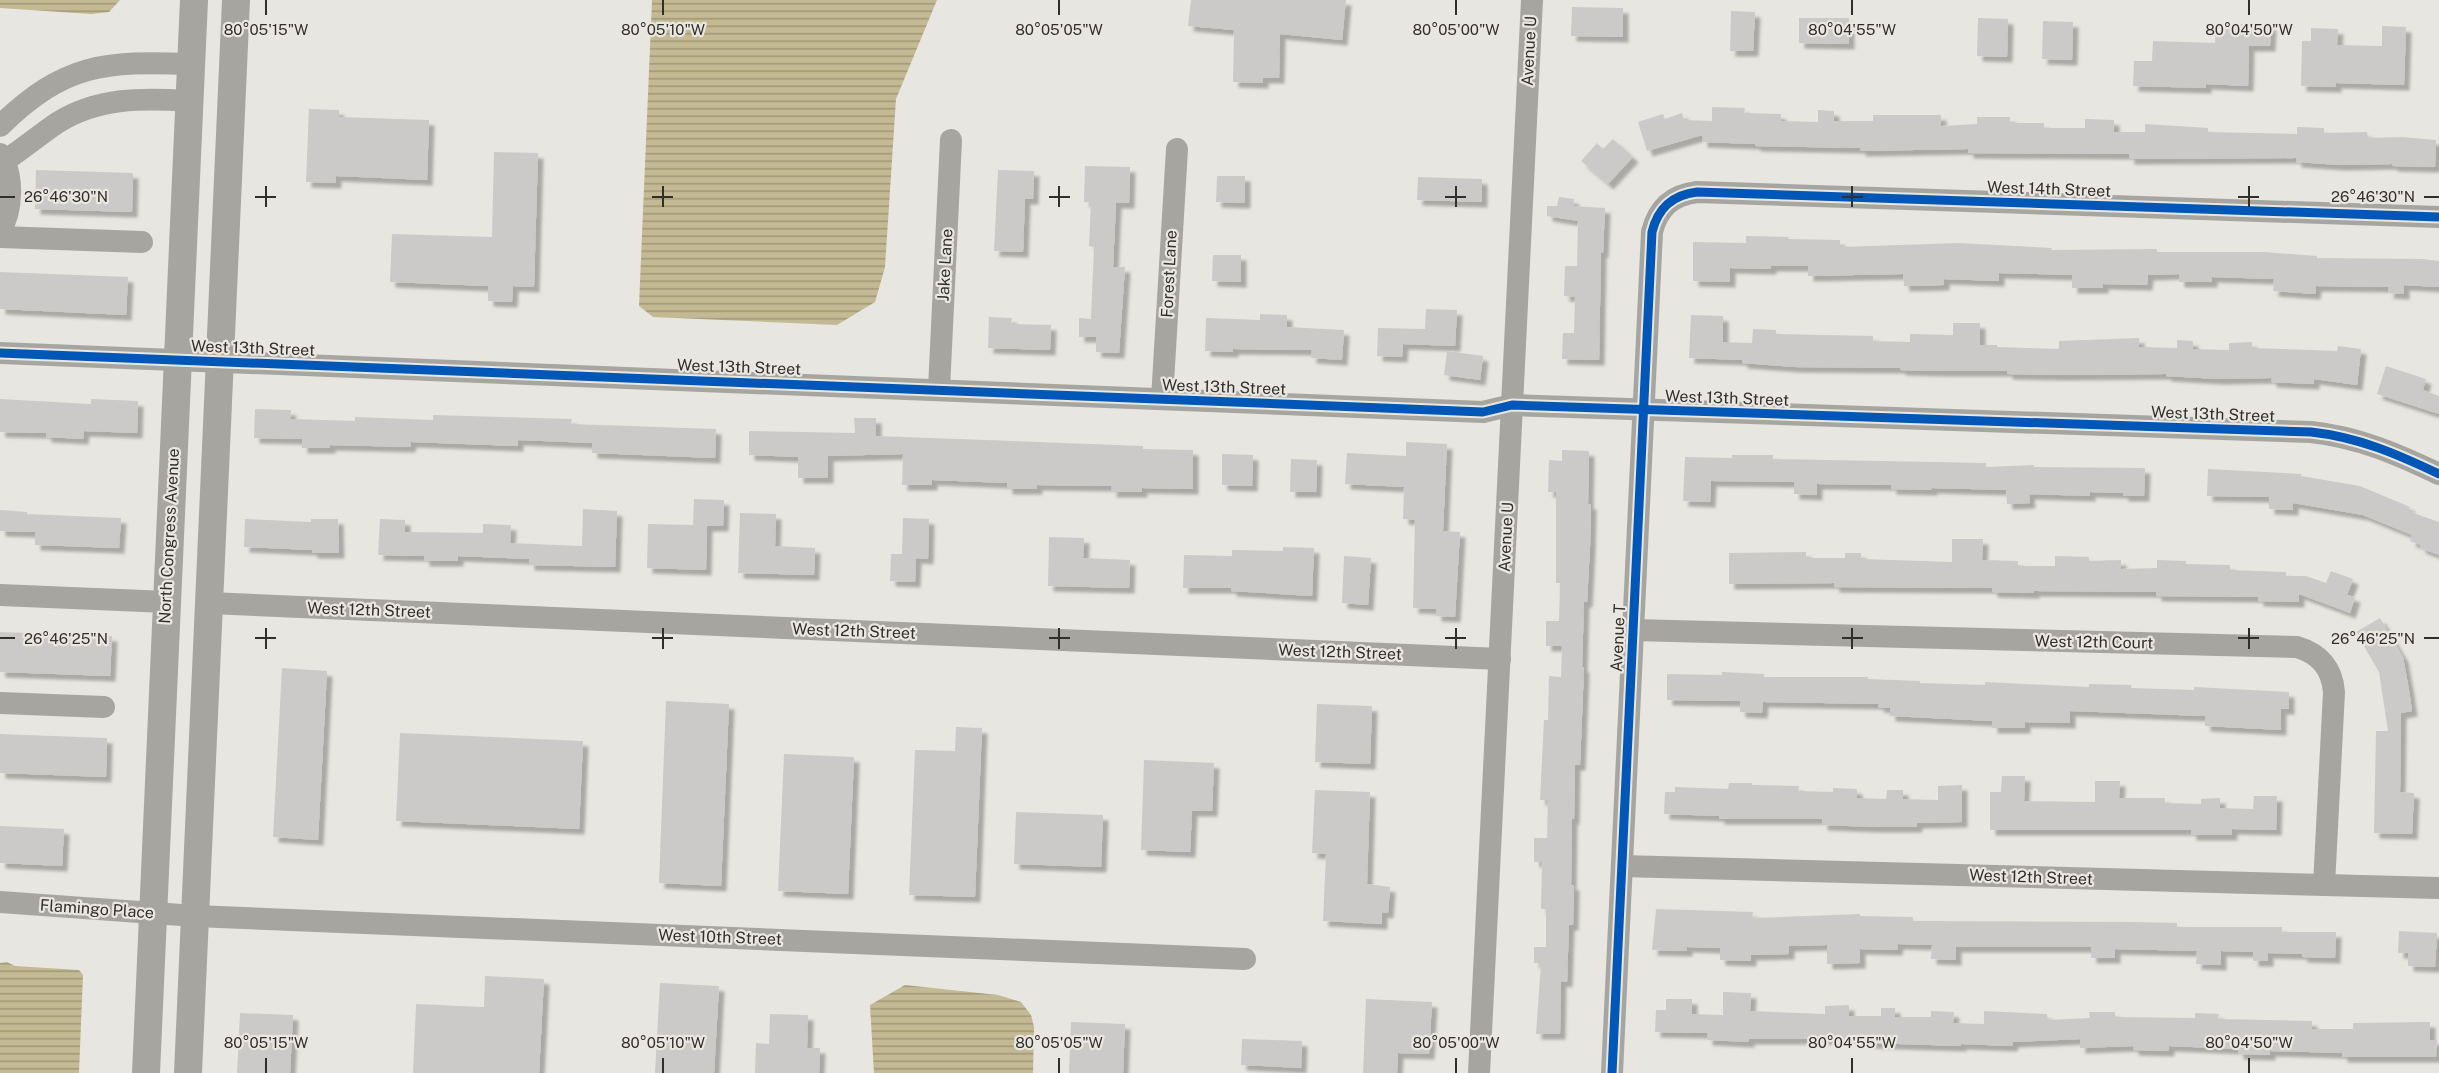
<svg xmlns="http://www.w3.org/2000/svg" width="2439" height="1073" font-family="'Public Sans',sans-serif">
<defs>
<pattern id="water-rules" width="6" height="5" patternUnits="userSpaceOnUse" patternTransform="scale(1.5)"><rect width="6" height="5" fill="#c3b993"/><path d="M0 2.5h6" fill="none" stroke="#9f9778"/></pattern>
<filter id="shadow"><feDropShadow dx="5.5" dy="5.5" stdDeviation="1.5" flood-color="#0004"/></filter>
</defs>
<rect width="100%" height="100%" fill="#e7e6e1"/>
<g fill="url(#water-rules)">
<polygon points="0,0 120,0 109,12 91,14 0,8"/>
<polygon points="652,0 937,0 896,99 885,267 875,302 837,325 653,317 639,306"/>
<polygon points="7,962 15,966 79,970 83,975 79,1073 0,1073 0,963"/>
<polygon points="905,985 998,995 1021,1002 1031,1015 1034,1027 1033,1073 874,1073 870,1005"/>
</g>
<g fill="#cccac9" filter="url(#shadow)">
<polygon points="1191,0 1346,0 1342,40 1280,34 1279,78 1263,78 1263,83 1233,82 1234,30 1188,26"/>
<polygon points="1572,7 1623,8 1623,37 1571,36"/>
<polygon points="1731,11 1755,12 1753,51 1730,51"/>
<polygon points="1799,18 1849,18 1849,44 1799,43"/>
<polygon points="1978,18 2008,19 2007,57 1977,56"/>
<polygon points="2043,21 2073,22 2072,60 2042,59"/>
<polygon points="2216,23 2271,25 2270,46 2249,46 2248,86 2206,84 2206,88 2133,86 2134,61 2152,61 2153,41 2215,43"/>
<polygon points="2382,26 2406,27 2404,85 2336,83 2336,87 2301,86 2302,41 2311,41 2311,28 2338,29 2337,45 2382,46"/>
<polygon points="1712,107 1745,108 1744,113 1781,114 1781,121 1818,122 1818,110 1834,111 1834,121 1873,121 1873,115 1941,115 1941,126 1977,124 1977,117 2010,117 2010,123 2044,123 2044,128 2085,128 2085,119 2114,120 2114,132 2145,132 2145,124 2208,128 2208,132 2297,134 2297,127 2324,128 2324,133 2367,132 2368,138 2402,137 2436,140 2435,167 2392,166 2392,164 2340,165 2296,162 2296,158 2129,159 2129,154 1968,153 1968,149 1860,151 1861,148 1755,146 1755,144 1702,142 1702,135 1647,151 1638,122 1663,114 1665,119 1682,113 1684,120 1712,121"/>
<polygon points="309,109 339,110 339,117 429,120 427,180 336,176 336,183 306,182"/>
<polygon points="1613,139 1633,157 1608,184 1581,161 1597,143 1603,149"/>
<polygon points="494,152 538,153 534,287 513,286 512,302 488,301 488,286 390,282 392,234 492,237"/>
<polygon points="1085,166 1130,167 1129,203 1116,203 1113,267 1125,267 1119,353 1096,352 1096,337 1079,337 1079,318 1091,319 1094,247 1089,246 1091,202 1084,202"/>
<polygon points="36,170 133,173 132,212 35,209"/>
<polygon points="998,170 1034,171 1033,199 1025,199 1023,252 994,251"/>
<polygon points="1217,176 1245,176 1245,203 1216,202"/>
<polygon points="1418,177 1482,179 1482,202 1417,200"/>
<polygon points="1559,197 1574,199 1573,206 1605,208 1603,253 1601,252 1599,360 1562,359 1563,333 1574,333 1575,297 1564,296 1565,266 1577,266 1578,221 1547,216 1547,206 1557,206"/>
<polygon points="1746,236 1789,237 1788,239 1840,240 1840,247 1958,243 2052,248 2051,250 2157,249 2157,252 2264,252 2317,256 2317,258 2423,259 2439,261 2439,287 2404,285 2404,294 2388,293 2389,287 2316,286 2315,294 2273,291 2274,279 2212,277 2212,282 2179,282 2179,274 2148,275 2147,285 2103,284 2103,288 2072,288 2072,275 1999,273 1999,281 1944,279 1944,285 1904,286 1903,274 1808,276 1808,266 1771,266 1771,269 1730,268 1730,282 1693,281 1693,242 1746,243"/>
<polygon points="1213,255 1241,255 1241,282 1212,281"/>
<polygon points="0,272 128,277 126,315 0,309"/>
<polygon points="1426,309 1457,310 1455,346 1403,344 1402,357 1377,356 1378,328 1425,329"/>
<polygon points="1260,314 1287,315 1287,327 1344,330 1342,360 1311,358 1312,350 1233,349 1233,352 1205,351 1206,318 1260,320"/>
<polygon points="1691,315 1723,316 1723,342 1752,343 1753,329 1776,330 1776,334 1873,336 1873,341 1910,342 1910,334 1953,335 1953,323 1980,323 1980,345 1997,345 1997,347 2059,349 2059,341 2139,338 2139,347 2177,348 2177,340 2193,341 2193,349 2229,350 2229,343 2252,342 2252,348 2337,351 2338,346 2361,349 2357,385 2314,379 2314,384 2271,382 2271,378 2218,379 2166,376 2166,374 2060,375 2007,374 2007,371 1941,371 1900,370 1900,368 1795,367 1742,363 1742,360 1689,358"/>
<polygon points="989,317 1012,318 1011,324 1051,325 1050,350 988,348"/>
<polygon points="1447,351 1483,356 1480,380 1444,375"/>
<polygon points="2386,366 2426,379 2423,390 2439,396 2439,414 2377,394"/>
<polygon points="0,399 91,404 91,399 138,401 137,433 84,431 83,439 46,437 46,433 0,432"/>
<polygon points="255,409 291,410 290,419 355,421 355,417 433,420 433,415 572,419 571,424 716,429 715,458 592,453 592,443 518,440 518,446 411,442 410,447 330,445 330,448 302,448 302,439 254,438"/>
<polygon points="854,418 876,418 876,436 1143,446 1143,449 1193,450 1193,489 1142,488 1142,492 1111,492 1112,486 1037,485 1037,489 1007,489 1007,483 932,480 932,485 902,485 903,454 828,456 828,478 798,478 798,457 749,455 749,431 855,433"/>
<polygon points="1406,442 1447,444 1443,531 1460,532 1455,617 1436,616 1436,609 1413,608 1415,520 1403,519 1404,487 1345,484 1347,453 1406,456"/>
<polygon points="1562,450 1589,451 1588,504 1591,504 1590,547 1587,602 1584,602 1582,667 1584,667 1580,765 1575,765 1574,819 1572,819 1571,885 1574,885 1573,925 1569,925 1567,982 1561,981 1560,1034 1536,1034 1541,963 1534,963 1534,947 1546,947 1546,909 1541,909 1542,862 1534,862 1534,838 1547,838 1548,800 1540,800 1544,720 1548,720 1549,676 1561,677 1562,646 1546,646 1546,621 1559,621 1560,583 1556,583 1556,492 1548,492 1549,460 1562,461"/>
<polygon points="1222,454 1253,455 1252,486 1222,485"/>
<polygon points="1732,455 1773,455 1773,459 1986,463 1986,467 2034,465 2034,467 2145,468 2144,496 2123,496 2123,493 2090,492 2090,496 2029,494 2030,503 2007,504 2006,490 1932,488 1932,490 1891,489 1891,485 1817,484 1817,495 1794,494 1794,482 1711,481 1710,502 1683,501 1685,457 1732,458"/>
<polygon points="1291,459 1317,460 1316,492 1290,492"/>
<polygon points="2208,469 2301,474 2301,476 2360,486 2410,507 2408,511 2439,522 2439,555 2420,548 2421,545 2410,541 2412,535 2363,515 2293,503 2293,510 2269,509 2269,497 2207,496"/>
<polygon points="694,499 724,500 723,526 707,526 706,570 647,568 648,524 693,525"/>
<polygon points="583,509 617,511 615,567 529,565 529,559 458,556 458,561 424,561 424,556 378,555 380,519 405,520 405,532 483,533 483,524 511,525 510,543 582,546"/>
<polygon points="0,510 27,512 27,514 121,518 119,548 35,545 35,532 0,531"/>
<polygon points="740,513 776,514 775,546 815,548 814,575 738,573"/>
<polygon points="903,518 929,519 928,559 916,558 915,582 890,581 891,554 902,554"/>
<polygon points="245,519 311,522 311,519 338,519 339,553 312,553 312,550 244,547"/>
<polygon points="1049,537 1084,538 1083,558 1130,560 1129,588 1048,586"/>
<polygon points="1952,539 1983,539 1982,560 2018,561 2018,566 2055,566 2055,556 2089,557 2089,561 2121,560 2121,569 2157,568 2157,560 2186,561 2186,564 2230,565 2230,570 2286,572 2286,576 2306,576 2326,583 2331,571 2353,579 2347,595 2355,597 2350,613 2299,594 2299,602 2258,601 2258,597 2156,596 2156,592 2034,591 2034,593 1992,592 1992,588 1834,587 1834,583 1729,584 1729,553 1806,552 1806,558 1845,558 1845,553 1861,553 1861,559 1952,562"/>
<polygon points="1283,547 1314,548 1312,596 1231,591 1231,588 1183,588 1184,555 1232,556 1232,550 1283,551"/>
<polygon points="1344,556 1371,558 1368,605 1342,603"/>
<polygon points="2380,618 2403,657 2409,690 2412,711 2401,713 2400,792 2414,793 2412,834 2374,833 2376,731 2388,731 2379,672 2356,632"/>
<polygon points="0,632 112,636 110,676 0,672"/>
<polygon points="282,668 327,671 318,840 273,837"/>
<polygon points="1722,672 1764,674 1764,677 1868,677 1868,679 1920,681 1920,683 1985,685 1985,682 2089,687 2089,684 2131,685 2131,688 2194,690 2194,687 2289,692 2289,709 2281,709 2281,730 2205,726 2205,716 2070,711 2070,723 2025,722 2025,728 1992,728 1992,721 1890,716 1890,708 1878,707 1879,704 1763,702 1762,713 1740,712 1740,701 1667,700 1667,674 1722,675"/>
<polygon points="666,701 729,704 721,886 659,883"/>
<polygon points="1317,704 1372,706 1370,764 1315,762"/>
<polygon points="956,727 982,728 975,897 909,895 915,750 955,751"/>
<polygon points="400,733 583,741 579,829 396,821"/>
<polygon points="0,734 107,738 106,777 0,773"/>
<polygon points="784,754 854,757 848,894 778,891"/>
<polygon points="1144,760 1214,763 1212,811 1192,811 1190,852 1141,850"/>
<polygon points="2002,776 2025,776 2024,801 2095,802 2095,781 2120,781 2119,798 2165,798 2165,803 2201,804 2201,799 2220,798 2220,808 2253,809 2254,796 2277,796 2276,830 2232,829 2232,835 2191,835 2191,830 1990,830 1990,792 2001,792"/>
<polygon points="1729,783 1752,783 1752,785 1799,786 1798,791 1833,792 1833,788 1857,789 1857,798 1886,799 1887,790 1903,790 1903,799 1938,800 1938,786 1962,785 1962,822 1917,823 1917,827 1874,827 1822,825 1822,819 1719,819 1719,816 1664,814 1665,792 1675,792 1675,787 1728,789"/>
<polygon points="1315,790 1370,792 1367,884 1390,887 1388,913 1382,912 1382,924 1323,921 1326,854 1312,853"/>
<polygon points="1016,812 1103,815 1101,867 1014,864"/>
<polygon points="0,826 64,829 62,866 0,863"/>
<polygon points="1656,909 1753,912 1752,918 1860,914 1860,916 1913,917 1913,921 2135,922 2177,923 2177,927 2282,927 2282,932 2336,932 2335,958 2302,957 2302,954 2268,953 2268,961 2253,961 2253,952 2221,951 2221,965 2196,964 2197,951 2115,949 2115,958 2091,958 2091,947 1956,947 1956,960 1931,959 1932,945 1898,944 1897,950 1860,949 1860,963 1827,964 1827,945 1789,946 1789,954 1751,955 1751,961 1720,960 1720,948 1687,947 1687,951 1652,950"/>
<polygon points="2399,931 2437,933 2435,967 2408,966 2408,953 2398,953"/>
<polygon points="485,976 544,979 539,1073 413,1073 416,1004 484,1007"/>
<polygon points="660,983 719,986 714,1073 655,1073"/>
<polygon points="1723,992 1751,993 1750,1011 1825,1014 1825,1006 1849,1005 1849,1016 1881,1016 1881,1008 1895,1008 1895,1017 1931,1017 1931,1011 1954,1012 1953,1023 1984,1024 1984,1011 2047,1014 2048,1020 2090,1018 2089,1012 2115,1012 2115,1017 2195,1018 2195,1013 2219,1014 2218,1019 2312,1021 2312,1029 2353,1029 2353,1023 2430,1022 2430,1040 2437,1040 2436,1057 2342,1057 2342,1053 2270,1051 2270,1055 2238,1054 2238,1049 2169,1046 2169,1051 2133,1050 2133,1046 2080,1048 2080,1039 2013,1042 2012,1046 1961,1044 1961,1046 1868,1043 1868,1039 1749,1039 1749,1042 1707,1040 1707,1033 1655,1032 1656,1010 1666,1010 1666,999 1692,999 1692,1014 1723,1015"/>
<polygon points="1366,999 1432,1002 1429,1054 1398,1053 1397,1073 1363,1073"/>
<polygon points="240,1013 293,1015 290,1073 237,1073"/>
<polygon points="770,1014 808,1015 807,1048 820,1048 819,1073 755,1073 756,1043 769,1044"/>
<polygon points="1071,1022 1125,1024 1123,1073 1069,1073"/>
<polygon points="1242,1039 1302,1041 1301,1068 1241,1065"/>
</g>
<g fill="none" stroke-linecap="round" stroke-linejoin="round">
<g stroke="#a7a59f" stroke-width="22">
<path d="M0 126C65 63 104 61 191 64"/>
<path d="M0 154C14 174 13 211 0 231"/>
<path d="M0 164C20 151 38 136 57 123 98 97 143 98 189 101"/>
<polyline points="0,237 142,242"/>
<path d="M0 353 1483 412 1512 405 2311 432C2358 437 2397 454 2439 474"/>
<polyline points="939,389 951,140"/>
<polyline points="1162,399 1177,149"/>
<polyline points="0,595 167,602"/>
<polyline points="209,603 1500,659"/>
<path d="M1633 630 2297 647C2320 654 2332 668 2334 692L2324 885"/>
<polyline points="0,703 104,707"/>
<polyline points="1622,866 2439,888"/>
<polyline points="0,902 195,916 1245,959"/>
<polyline points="1479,1073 1532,0"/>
<path d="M1612 1073 1652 232C1658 208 1672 195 1697 192L2439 217"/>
</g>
<g stroke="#a7a59f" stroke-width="28">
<polyline points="146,1073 194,0"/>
<polyline points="188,1073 236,0"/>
</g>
<defs>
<g id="cycleway">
<path d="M0 353 1483 412 1512 405 2311 432C2358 437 2397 454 2439 474"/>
<path d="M1612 1073 1652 232C1658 208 1672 195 1697 192L2439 217"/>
</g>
</defs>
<use href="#cycleway" stroke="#e9e7df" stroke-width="13"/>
<use href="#cycleway" stroke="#0057b8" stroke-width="9"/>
</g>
<path fill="none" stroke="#302f2c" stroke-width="2" d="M266 0V15M663 0V15M1059 0V15M1456 0V15M1852 0V15M2249 0V15M266 186V207M663 186V207M1059 186V207M1456 186V207M1852 186V207M2249 186V207M0 197H15M255 197H276M652 197H673M1049 197H1070M1445 197H1466M1842 197H1863M2238 197H2259M2424 197H2439M266 628V649M663 628V649M1059 628V649M1456 628V649M1852 628V649M2249 628V649M0 638H15M255 638H276M652 638H673M1049 638H1070M1445 638H1466M1842 638H1863M2238 638H2259M2424 638H2439M266 1058V1073M663 1058V1073M1059 1058V1073M1456 1058V1073M1852 1058V1073M2249 1058V1073"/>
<g text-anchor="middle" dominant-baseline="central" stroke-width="4.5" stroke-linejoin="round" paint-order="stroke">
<g font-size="16" fill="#302f2c" stroke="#e9e7df">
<text transform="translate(1529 51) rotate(-87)">Avenue U</text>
<text transform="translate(2049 189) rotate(2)">West 14th Street</text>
<text transform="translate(945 265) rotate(-87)">Jake Lane</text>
<text transform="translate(1169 274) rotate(-87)">Forest Lane</text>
<text transform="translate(253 348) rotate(2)">West 13th Street</text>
<text transform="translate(739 367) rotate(2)">West 13th Street</text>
<text transform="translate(1224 387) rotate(2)">West 13th Street</text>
<text transform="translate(1727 398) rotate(2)">West 13th Street</text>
<text transform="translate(2213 414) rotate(2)">West 13th Street</text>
<text transform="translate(169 536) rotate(-87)">North Congress Avenue</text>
<text transform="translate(1506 537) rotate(-87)">Avenue U</text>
<text transform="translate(369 610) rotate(2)">West 12th Street</text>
<text transform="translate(854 631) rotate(2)">West 12th Street</text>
<text transform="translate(1618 638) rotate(-87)">Avenue T</text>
<text transform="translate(2094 642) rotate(1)">West 12th Court</text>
<text transform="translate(1340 652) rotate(2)">West 12th Street</text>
<text transform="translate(2031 877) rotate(2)">West 12th Street</text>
<text transform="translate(97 909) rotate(4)">Flamingo Place</text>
<text transform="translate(720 937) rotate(2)">West 10th Street</text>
</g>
</g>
<g font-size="15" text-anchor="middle" fill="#302f2c" stroke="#e9e7df" stroke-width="4.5" stroke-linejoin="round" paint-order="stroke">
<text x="266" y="35">80°05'15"W</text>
<text x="663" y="35">80°05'10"W</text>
<text x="1059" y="35">80°05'05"W</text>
<text x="1456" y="35">80°05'00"W</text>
<text x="1852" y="35">80°04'55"W</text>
<text x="2249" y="35">80°04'50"W</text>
<text x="66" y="202">26°46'30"N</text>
<text x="2373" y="202">26°46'30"N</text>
<text x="66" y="644">26°46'25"N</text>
<text x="2373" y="644">26°46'25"N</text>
<text x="266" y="1048">80°05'15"W</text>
<text x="663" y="1048">80°05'10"W</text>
<text x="1059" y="1048">80°05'05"W</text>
<text x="1456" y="1048">80°05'00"W</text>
<text x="1852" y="1048">80°04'55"W</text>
<text x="2249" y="1048">80°04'50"W</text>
</g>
</svg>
